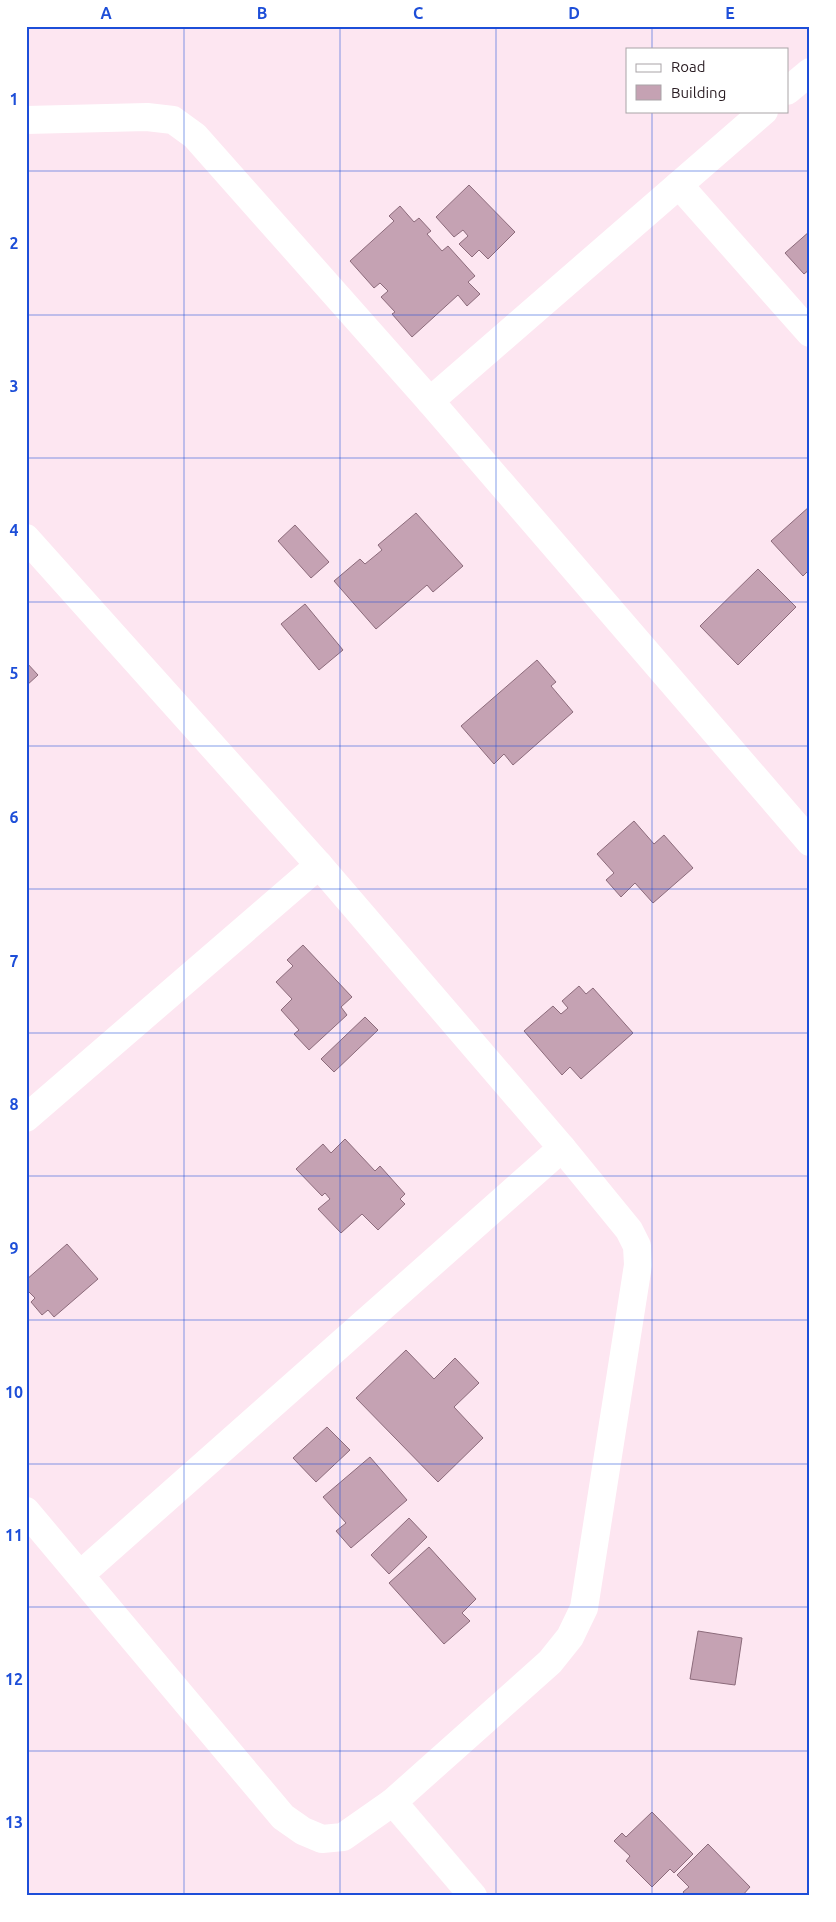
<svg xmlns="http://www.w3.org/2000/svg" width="836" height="1922" font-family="Ubuntu,sans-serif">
<rect width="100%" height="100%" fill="#fde6f1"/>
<g fill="#c5a2b3" stroke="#8c6b7b">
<polygon points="469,185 515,232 488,259 479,250 472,257 459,244 468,236 463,230 454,237 436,217"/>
<polygon points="400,206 414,222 419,218 431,231 427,234 442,251 448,246 475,276 468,282 480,294 467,306 458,295 412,337 392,314 395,312 381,297 388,291 380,283 374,288 350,261 394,221 389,216"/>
<polygon points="810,231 810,269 804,274 785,253"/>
<polygon points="810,506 810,575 807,572 803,576 771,541"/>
<polygon points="416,513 463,566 433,592 427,585 376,629 334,581 360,559 365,564 382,550 378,545"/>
<polygon points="295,525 329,562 311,578 278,541"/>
<polygon points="758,569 796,607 738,665 700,626"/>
<polygon points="305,604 343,650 319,670 281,624"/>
<polygon points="537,660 556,682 551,686 573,712 513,765 504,754 494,764 461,726"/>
<polygon points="26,662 38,675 26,686"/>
<polygon points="634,821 654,844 664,835 693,868 653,903 635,883 621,897 606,880 614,873 597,854"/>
<polygon points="303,945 352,997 341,1007 347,1015 309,1050 294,1034 299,1030 281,1010 292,999 276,982 293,966 287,960"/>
<polygon points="579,986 586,994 593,988 633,1033 581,1079 570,1067 562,1075 524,1031 553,1006 561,1014 568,1008 562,1001"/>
<polygon points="365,1017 378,1030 334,1072 321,1059"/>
<polygon points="345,1139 375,1171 380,1166 405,1194 400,1199 405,1204 378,1230 362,1214 341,1233 318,1209 330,1199 325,1193 322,1196 296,1169 323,1144 331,1153"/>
<polygon points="67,1244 98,1279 54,1317 48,1310 42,1315 31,1302 35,1298 26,1289 26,1280"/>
<polygon points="406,1350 434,1379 455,1358 479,1383 454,1407 483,1438 438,1482 356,1398"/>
<polygon points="327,1427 350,1450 316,1482 293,1458"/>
<polygon points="370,1457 407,1500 351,1548 336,1531 346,1523 323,1497"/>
<polygon points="409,1518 427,1537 389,1574 371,1555"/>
<polygon points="429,1547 476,1599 462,1613 470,1621 444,1644 389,1583"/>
<polygon points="698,1631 742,1638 735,1685 690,1679"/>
<polygon points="652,1812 693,1854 674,1873 670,1869 652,1887 626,1861 630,1856 614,1841 622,1833 626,1837"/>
<polygon points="708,1844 750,1887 742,1896 686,1896 683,1892 689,1887 677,1875"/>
</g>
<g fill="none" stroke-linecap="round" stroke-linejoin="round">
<g stroke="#fff" stroke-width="28">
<polyline points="787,91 810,72"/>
<polyline points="26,120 147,117 173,120 195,136 430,401 810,842"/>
<polyline points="679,185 810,333"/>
<polyline points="430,401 764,111"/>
<polyline points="26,538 319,865 562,1148 629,1230 637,1246 638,1265 584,1608 570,1637 550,1662 393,1802 343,1837 322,1839 303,1831 283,1817 26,1511"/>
<polyline points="26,1118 319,865"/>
<polyline points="81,1574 562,1148"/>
<polyline points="393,1802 473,1896"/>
</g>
</g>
<path fill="none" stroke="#1d4ed8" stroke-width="1" stroke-opacity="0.55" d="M184 26V1896M340 26V1896M496 26V1896M652 26V49M652 111V1896M26 171H810M26 315H810M26 458H810M26 602H810M26 746H810M26 889H810M26 1033H810M26 1176H810M26 1320H810M26 1464H810M26 1607H810M26 1751H810"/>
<rect width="836" height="1922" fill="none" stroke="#ffffff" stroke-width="55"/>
<rect x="626" y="48" width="162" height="65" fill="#ffffff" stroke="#a9a4a7"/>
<rect x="636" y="64" width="25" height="8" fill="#ffffff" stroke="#a9a4a7"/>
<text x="671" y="72" font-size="15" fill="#291c22">Road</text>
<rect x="636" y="85" width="25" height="15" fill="#c5a2b3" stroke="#a9a4a7"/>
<text x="671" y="98" font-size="15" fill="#291c22">Building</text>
<rect x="28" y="28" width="780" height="1866" fill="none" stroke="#1d4ed8" stroke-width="2"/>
<g font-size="16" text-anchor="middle" font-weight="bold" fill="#1d4ed8">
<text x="106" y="19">A</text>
<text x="262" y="19">B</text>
<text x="418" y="19">C</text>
<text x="574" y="19">D</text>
<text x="730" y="19">E</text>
<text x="14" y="105">1</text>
<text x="14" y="249">2</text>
<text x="14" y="392">3</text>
<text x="14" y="536">4</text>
<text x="14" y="679">5</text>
<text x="14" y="823">6</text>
<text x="14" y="967">7</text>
<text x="14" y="1110">8</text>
<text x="14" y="1254">9</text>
<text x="14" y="1398">10</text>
<text x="14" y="1541">11</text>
<text x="14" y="1685">12</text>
<text x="14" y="1828">13</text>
</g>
</svg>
